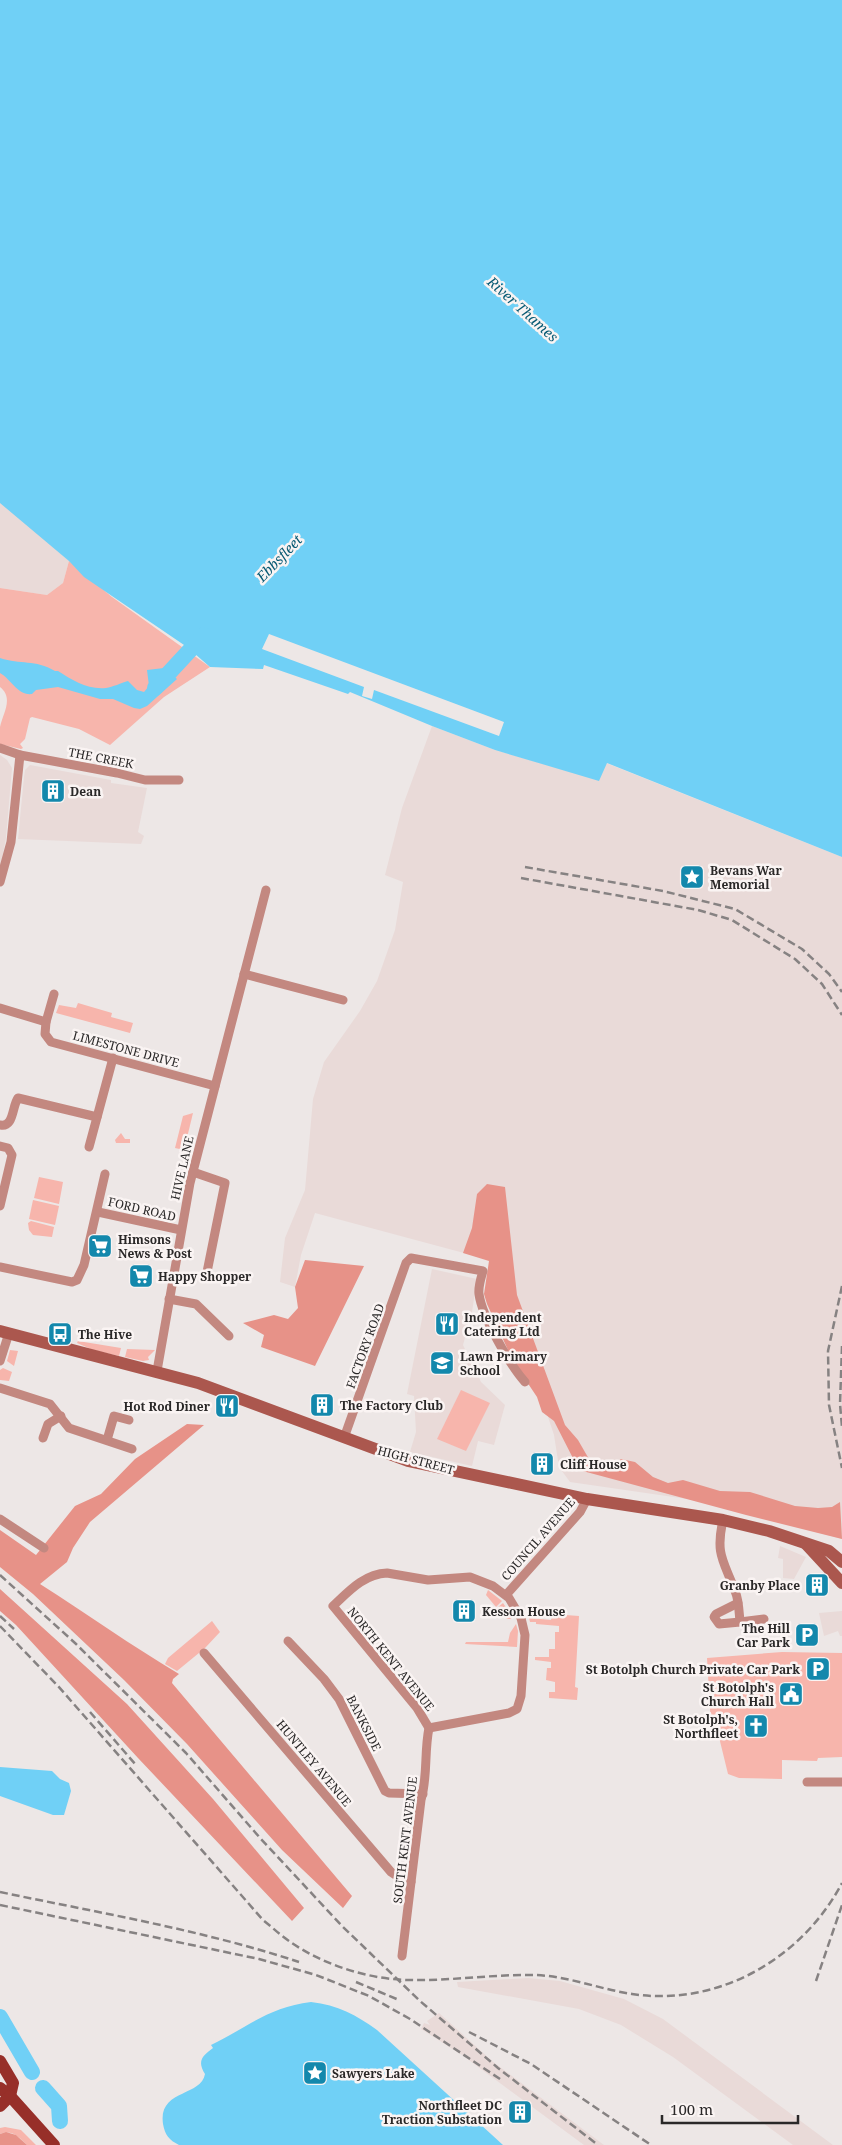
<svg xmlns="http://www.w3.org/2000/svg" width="842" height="2145" font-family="'Noto Serif',serif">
<rect width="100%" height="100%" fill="#ede7e6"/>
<g fill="#e9dad8">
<polygon points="0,500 69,561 63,583 47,595 0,588"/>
<polygon points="432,726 495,750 599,780 606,763 842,857 842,1539 701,1501 570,1482 559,1467 554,1435 542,1399 490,1260 315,1213 301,1255 295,1287 280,1282 285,1238 305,1190 313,1099 324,1062 360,1011 377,981 395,930 403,882 385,875 402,808"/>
<polygon points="0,755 7,760 12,768 6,838 0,869"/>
<polygon points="30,765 111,780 111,783 147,788 138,832 144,836 141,844 18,839 24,777 25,770"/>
<polygon points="432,1269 477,1279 472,1312 463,1345 481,1382 505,1405 494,1445 478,1441 472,1466 410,1452 416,1432 414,1396 407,1394"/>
<polygon points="780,1546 806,1557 794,1579 783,1578 783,1559 778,1558"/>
<polygon points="842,1611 842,1636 840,1636 838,1631 824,1636 819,1613"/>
<polygon points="528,1978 560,1981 624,1999 663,2019 833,2145 793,2145 673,2057 621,2025 579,2009 458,1987 457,1982"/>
<polygon points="439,2013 492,2061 604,2145 584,2145 462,2055 421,2029 424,2023 430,2025 427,2021"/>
</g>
<g fill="#f7b5ac">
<path d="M0 503 112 597 210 667 164 697 110 745 79 729 32 717 30 718 25 739 20 744 23 748 21 749 0 744C0 738 0 733 0 727 3 713 14 698 0 687V588L47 595 63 583 69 561Z"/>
<polygon points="78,1003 112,1013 111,1017 133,1023 130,1033 56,1013 59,1005 76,1008"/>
<polygon points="193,1113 184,1150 175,1148 183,1116"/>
<polygon points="121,1133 125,1139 130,1139 130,1143 116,1143 115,1140"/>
<polygon points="39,1177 63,1182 59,1204 34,1198"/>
<polygon points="33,1200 59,1206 55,1225 29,1219"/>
<polygon points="31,1221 54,1227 52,1237 33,1235 29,1230 28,1223"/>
<polygon points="78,1341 121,1348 119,1356 93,1350 77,1343"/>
<polygon points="127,1349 155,1350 148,1357 149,1360 143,1361 125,1357"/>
<polygon points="10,1350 18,1351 14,1366 7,1361"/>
<polygon points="3,1368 12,1372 9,1381 0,1380 0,1370"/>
<polygon points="461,1390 490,1403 466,1451 437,1439"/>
<polygon points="488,1590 502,1601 496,1607 486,1595"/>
<polygon points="503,1603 512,1616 511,1619 507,1619 497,1608"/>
<polygon points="552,1614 579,1616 575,1687 578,1688 577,1700 549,1698 549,1692 555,1692 555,1682 546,1680 547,1668 551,1668 551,1662 535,1660 535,1657 549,1657 549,1649 555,1649 555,1632 559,1632 559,1626 536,1624 536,1622 530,1622 529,1618 551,1620"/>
<polygon points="212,1621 220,1632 205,1648 177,1671 165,1664 168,1658"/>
<polygon points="516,1624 518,1631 517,1647 465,1644 466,1642 508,1642 510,1633"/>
<polygon points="782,1652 842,1653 842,1757 818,1758 817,1761 782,1760 782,1779 739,1778 728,1774 718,1733 711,1726 707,1658"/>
<path d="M5 2127 21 2130 36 2145H27C19 2137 12 2129 0 2134V2128Z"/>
</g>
<g fill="#e79288">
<polygon points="487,1184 505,1187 517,1295 565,1425 578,1440 593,1466 613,1466 621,1459 635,1462 653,1477 668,1483 683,1480 720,1491 750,1492 795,1506 818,1508 832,1507 840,1502 842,1539 746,1515 579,1470 554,1421 542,1412 537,1397 513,1361 487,1304 484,1294 489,1261 463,1253 472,1228 477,1194"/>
<polygon points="305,1260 364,1266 315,1366 261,1347 264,1335 243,1323 274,1315 288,1319 298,1308 295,1287"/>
<path d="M187 1424 204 1425 90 1522 73 1548 67 1562 40 1584C87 1614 132 1646 179 1674L173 1679 172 1683 352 1896 343 1908 282 1850 187 1744 124 1680 33 1594 0 1567V1530L36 1555 75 1506 101 1494 135 1459Z"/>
<polygon points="0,1589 127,1704 213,1799 304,1908 292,1921 138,1758 16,1625 0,1611"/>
<polygon points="6,2132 16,2135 27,2145 0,2145 0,2134"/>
</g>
<g fill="#70d0f6">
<polygon points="0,0 842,0 842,857 607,763 599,781 495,750 432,726 350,692 348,694 264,665 263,669 210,667 187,647 84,577 69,561 0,503"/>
<path d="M0 658C21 665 35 659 55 671H58C72 680 88 690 106 688 113 687 121 683 128 681L137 690 144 692 149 686 147 670 164 668 177 679 147 706 140 709 134 708 113 699H100L58 687 36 690 32 694C18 696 11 679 0 673Z"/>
<polygon points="0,1767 52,1771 60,1779 69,1783 71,1791 64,1815 53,1815 0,1796"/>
<path d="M311 2002C338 2005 356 2015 377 2030L503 2145H179C169 2140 165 2135 163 2124 158 2089 201 2097 205 2074 196 2060 204 2055 213 2048L211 2045C248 2027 269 2007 311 2002Z"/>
</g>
<polygon fill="#ede7e6" points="269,634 504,722 499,736 374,690 372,699 362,696 364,687 262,649"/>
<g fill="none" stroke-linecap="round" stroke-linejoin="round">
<g stroke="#70d0f6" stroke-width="16">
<polyline points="155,688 204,635"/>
<polyline points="0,2017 32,2072"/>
<polyline points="43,2088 59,2106 60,2121"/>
</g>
<g stroke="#c38880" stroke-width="9">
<polyline points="0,748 20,755 117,773 145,780 179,780"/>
<polyline points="0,882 11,842 20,755"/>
<polyline points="244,974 343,1000"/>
<polyline points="0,1008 46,1022 54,994"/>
<polyline points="46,1022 45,1034 51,1042 215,1086"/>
<path d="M0 1125C14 1128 12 1106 18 1098L97 1117"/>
<polyline points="0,1146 8,1148 12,1155 0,1206"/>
<polyline points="89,1147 113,1058"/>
<polyline points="193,1172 225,1183 206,1277"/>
<polyline points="98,1212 181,1230"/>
<polyline points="0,1267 72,1282 77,1280 84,1265 105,1174"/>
<polyline points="169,1299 196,1304 229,1336"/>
<polyline points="0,1361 9,1333"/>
<polyline points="157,1371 190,1183 266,890"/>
<polyline points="0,1388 50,1404 69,1428 132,1449"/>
<polyline points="43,1438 48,1424 61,1416"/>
<path d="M344 1438 406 1263 411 1258 483 1271C481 1278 478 1287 479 1294 482 1317 510 1365 525 1382"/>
<polyline points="107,1440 114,1416 129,1420"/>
<polyline points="0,1519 44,1548"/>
<path d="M723 1520C715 1555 724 1561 735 1591 739 1600 739 1612 740 1622L764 1619"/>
<path d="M387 1573 428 1580 470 1577 493 1586 509 1598 521 1618 525 1635 521 1696 517 1709 509 1713 429 1728 417 1708 333 1606C349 1591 364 1574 387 1573Z"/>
<polyline points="506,1595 580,1512 587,1499"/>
<polyline points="738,1603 716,1614 714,1617 719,1624 740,1622"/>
<polyline points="288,1641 324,1679 339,1699 385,1791 389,1793 423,1794"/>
<polyline points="204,1653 391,1872 403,1880 411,1882"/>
<polyline points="807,1782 842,1782"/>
<path d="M402 1956 421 1800C428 1776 424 1752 429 1728"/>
</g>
<g stroke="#ab574e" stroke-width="12">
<polyline points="0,1331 198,1383 408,1461 587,1499 723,1520 769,1531 829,1551 842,1562"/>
<polyline points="806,1544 842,1583"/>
</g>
<g stroke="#972f29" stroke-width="12">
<polyline points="0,2061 13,2083 10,2096"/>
<polyline points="0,2088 10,2096 54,2145"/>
<polyline points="0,2106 10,2096"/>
</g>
<g stroke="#868282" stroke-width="2.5" stroke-dasharray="8 4" stroke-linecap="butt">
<polyline points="525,867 663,891 735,909 802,949 829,974 842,992"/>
<polyline points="521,878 698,910 732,920 795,959 822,984 842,1015"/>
<polyline points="842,1286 828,1351 829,1405 842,1468"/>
<polyline points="842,1346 840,1404 842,1427"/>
<polyline points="0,1575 75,1643 186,1753 261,1839 342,1926 420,2001 498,2068 598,2145"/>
<polyline points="0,1616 14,1629"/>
<path d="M0 1626 58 1686 263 1920C272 1927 280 1935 289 1941 323 1965 370 1980 411 1980 452 1981 494 1974 535 1975 568 1976 599 1989 632 1994 718 2007 802 1959 842 1883"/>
<polyline points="90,1712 136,1765"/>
<path d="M0 1892C100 1913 202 1930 299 1962"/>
<polyline points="0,1905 259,1959 316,1975 369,1996 410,2019 503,2081"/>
<polyline points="816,1981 842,1905"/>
<polyline points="356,1982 399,2000"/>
<polyline points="469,2032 531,2064 651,2145"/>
</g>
</g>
<defs>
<symbol id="building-square" viewBox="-11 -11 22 22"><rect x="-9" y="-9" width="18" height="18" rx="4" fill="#1388ac" stroke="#faf4f3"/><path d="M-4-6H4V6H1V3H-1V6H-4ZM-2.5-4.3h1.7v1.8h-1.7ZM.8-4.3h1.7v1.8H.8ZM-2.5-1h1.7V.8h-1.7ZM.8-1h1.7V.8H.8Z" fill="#fff"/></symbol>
<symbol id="sight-square" viewBox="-11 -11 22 22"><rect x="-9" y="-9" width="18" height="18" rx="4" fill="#1388ac" stroke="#faf4f3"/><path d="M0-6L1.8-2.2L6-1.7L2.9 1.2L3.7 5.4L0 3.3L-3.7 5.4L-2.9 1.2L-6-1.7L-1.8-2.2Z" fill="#fff"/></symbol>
<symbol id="supermarket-square" viewBox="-11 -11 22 22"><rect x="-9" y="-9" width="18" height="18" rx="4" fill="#1388ac" stroke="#faf4f3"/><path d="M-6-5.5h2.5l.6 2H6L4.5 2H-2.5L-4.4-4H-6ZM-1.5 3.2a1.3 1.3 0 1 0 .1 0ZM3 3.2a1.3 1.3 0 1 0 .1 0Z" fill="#fff"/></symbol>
<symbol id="restaurant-square" viewBox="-11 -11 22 22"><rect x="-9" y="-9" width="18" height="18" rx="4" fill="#1388ac" stroke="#faf4f3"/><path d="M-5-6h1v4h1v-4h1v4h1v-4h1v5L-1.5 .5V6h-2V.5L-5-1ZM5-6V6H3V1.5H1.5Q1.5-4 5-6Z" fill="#fff"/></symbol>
<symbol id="bus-square" viewBox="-11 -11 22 22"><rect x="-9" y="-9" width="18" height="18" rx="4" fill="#1388ac" stroke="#faf4f3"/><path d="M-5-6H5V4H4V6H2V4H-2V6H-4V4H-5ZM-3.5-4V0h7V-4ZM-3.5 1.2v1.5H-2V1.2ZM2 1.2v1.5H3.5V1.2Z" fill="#fff"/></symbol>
<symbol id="school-square" viewBox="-11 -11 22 22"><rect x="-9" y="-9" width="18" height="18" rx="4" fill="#1388ac" stroke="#faf4f3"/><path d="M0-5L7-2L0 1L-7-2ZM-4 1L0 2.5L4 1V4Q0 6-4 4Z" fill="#fff"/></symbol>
<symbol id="parking-square" viewBox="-11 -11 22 22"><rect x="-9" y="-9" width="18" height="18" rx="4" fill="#1388ac" stroke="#faf4f3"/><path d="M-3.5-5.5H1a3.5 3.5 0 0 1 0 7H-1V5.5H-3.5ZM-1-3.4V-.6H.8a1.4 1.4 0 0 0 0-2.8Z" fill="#fff"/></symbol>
<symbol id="civic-square" viewBox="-11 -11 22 22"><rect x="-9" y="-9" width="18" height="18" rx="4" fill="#1388ac" stroke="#faf4f3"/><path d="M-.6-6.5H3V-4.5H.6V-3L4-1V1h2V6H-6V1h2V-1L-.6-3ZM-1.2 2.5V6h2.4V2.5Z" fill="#fff"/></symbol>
<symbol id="church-square" viewBox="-11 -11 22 22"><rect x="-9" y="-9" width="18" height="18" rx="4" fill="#1388ac" stroke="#faf4f3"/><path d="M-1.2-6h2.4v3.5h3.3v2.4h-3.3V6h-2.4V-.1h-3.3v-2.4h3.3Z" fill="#fff"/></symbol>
</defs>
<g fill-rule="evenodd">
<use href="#building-square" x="39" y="777" width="28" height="28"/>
<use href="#sight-square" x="678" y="863" width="28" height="28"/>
<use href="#supermarket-square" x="86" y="1232" width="28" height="28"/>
<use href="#supermarket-square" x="127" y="1262" width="28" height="28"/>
<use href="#restaurant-square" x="433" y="1310" width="28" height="28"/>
<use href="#bus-square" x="46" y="1320" width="28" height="28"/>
<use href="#school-square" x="428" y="1349" width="28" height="28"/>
<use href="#building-square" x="308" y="1391" width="28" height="28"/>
<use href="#restaurant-square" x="213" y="1392" width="28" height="28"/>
<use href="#building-square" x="528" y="1450" width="28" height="28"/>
<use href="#building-square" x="803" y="1571" width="28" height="28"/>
<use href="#building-square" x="450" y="1597" width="28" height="28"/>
<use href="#parking-square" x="793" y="1621" width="28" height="28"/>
<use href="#parking-square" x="804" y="1655" width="28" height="28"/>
<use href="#civic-square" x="777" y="1680" width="28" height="28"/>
<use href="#church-square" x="742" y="1712" width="28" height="28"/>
<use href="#sight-square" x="301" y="2059" width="28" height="28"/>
<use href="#building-square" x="506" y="2098" width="28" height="28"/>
</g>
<g text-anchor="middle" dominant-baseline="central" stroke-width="5" stroke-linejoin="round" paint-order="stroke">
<g font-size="12" fill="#2a2828" stroke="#faf4f3">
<text transform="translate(101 758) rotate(11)">THE CREEK</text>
<text transform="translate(126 1049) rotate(15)">LIMESTONE DRIVE</text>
<text transform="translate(182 1168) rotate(-77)">HIVE LANE</text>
<text transform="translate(142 1209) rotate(13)">FORD ROAD</text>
<text transform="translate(365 1346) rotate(-70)">FACTORY ROAD</text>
<text transform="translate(416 1460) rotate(15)">HIGH STREET</text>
<text transform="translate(538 1539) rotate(-49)">COUNCIL AVENUE</text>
<text transform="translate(391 1659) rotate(51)">NORTH KENT AVENUE</text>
<text transform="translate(364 1723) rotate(63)">BANKSIDE</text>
<text transform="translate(314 1763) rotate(50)">HUNTLEY AVENUE</text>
<text transform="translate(405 1840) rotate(-83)">SOUTH KENT AVENUE</text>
</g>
<g font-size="12" font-weight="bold" fill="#2a2828" stroke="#faf4f3" text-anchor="start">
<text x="70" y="791">Dean</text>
<text x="710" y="870">Bevans War<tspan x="710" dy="14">Memorial</tspan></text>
<text x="118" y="1239">Himsons<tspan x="118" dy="14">News &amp; Post</tspan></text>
<text x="158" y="1276">Happy Shopper</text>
<text x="464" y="1317">Independent<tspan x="464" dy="14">Catering Ltd</tspan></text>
<text x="78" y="1334">The Hive</text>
<text x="460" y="1356">Lawn Primary<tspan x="460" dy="14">School</tspan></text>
<text x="340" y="1405">The Factory Club</text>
<text x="210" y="1406" text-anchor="end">Hot Rod Diner</text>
<text x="560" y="1464">Cliff House</text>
<text x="800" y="1585" text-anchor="end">Granby Place</text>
<text x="482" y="1611">Kesson House</text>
<text x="790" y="1628" text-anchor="end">The Hill<tspan x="790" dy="14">Car Park</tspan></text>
<text x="800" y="1669" text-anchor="end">St Botolph Church Private Car Park</text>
<text x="774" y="1687" text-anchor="end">St Botolph's<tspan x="774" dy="14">Church Hall</tspan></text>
<text x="738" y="1719" text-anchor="end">St Botolph's,<tspan x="738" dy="14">Northfleet</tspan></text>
<text x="332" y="2073">Sawyers Lake</text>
<text x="502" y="2105" text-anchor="end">Northfleet DC<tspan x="502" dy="14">Traction Substation</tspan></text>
</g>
<g font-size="14" font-style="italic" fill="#085a74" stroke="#faf4f3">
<text transform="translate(523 309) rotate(42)">River Thames</text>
<text transform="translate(279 558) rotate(-46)">Ebbsfleet</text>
</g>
</g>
<path d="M662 2115v8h136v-8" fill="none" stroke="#2a2828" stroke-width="2.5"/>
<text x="670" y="2115" font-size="15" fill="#2a2828" stroke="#faf4f3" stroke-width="4" paint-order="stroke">100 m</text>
</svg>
